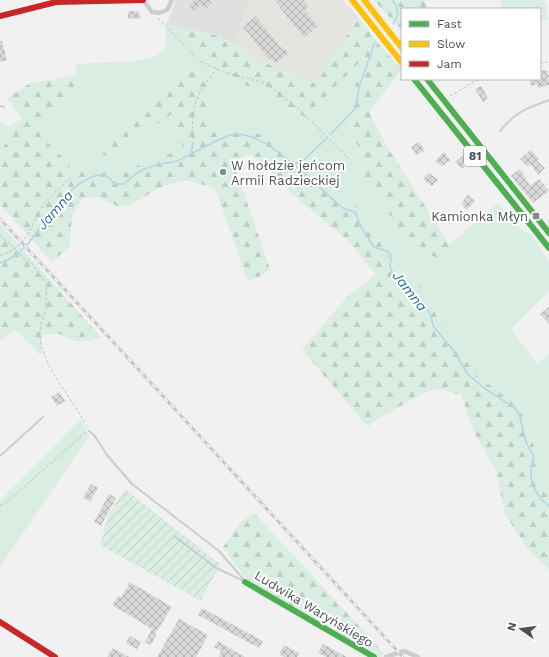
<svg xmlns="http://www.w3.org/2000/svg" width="549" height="657" font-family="'Work Sans',sans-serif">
<defs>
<pattern id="forest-firs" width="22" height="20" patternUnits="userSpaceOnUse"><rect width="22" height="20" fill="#d9ede3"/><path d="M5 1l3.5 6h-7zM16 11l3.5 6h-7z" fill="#bccdc5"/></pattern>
<pattern id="garden-furrows" width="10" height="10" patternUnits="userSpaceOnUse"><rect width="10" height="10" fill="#d9ede3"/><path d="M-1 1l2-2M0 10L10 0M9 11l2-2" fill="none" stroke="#bccdc5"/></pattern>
<pattern id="building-cross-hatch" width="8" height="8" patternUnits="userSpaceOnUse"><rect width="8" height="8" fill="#d8d8da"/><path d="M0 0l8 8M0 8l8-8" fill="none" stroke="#b1b2b4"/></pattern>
</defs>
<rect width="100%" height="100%" fill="#f2f1f1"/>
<polygon fill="#e5e5e0" points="250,0 343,0 359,18 313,83 275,68 234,45"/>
<polygon fill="#e0e0e0" points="176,0 250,0 234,45 220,36 166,25"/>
<g fill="#d9ede3">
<polygon points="501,0 545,0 548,20 540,21 540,9 502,9"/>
<path d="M166 25 199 60 304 117 361 62 350 116 351 135 359 147 364 179 382 201 410 249 455 253 450 244 498 203C506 212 518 232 530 233L549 261V291L511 329 537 364 549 353V498L543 491 538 471V457L519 407 475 374 438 319 422 286 396 269 357 207 270 137 247 131 209 132V74L110 158 172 114 184 151 155 156 121 175 99 169 72 171 67 160 52 149 37 123 86 89 75 75 76 65C95 60 158 67 165 47 167 41 165 32 166 25Z"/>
<polygon points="22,119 0,152 0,121 9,127"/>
<polygon points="81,419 89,436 0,567 0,501"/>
</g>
<g fill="url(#forest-firs)">
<polygon points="374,0 425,0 427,9 402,9 402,32"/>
<polygon points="359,18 380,46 402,69 369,112 386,145 455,253 446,260 410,249 382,201 364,179 359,147 351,135 350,116 360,62 305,117 199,60 166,25 220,36 275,68 313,83"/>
<path d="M188 64 209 74V132L247 131 270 137 357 207 398 271 422 286 438 319 475 374 519 407 538 457V471L543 491 549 498V570L526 547 505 514 496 471 475 434 461 395 441 389 429 390 374 421 368 427 302 350 347 297 376 274 348 241 291 193 267 167 250 154 233 162 270 269 260 276 248 281 215 188 185 180 159 188 131 205 119 207 98 197 84 198C81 202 75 208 73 214 67 241 79 244 51 261L0 204V152L22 119 7 98 29 84 75 75 86 89 37 123 52 149 67 160 72 171 99 169 121 175 155 156 184 151 172 114 110 158 95 150Z"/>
<polygon points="0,224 101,337 91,341 74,341 59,334 42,335 41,355 15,329 0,341"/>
<polygon points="253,512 384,653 380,657 246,579 223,547 241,522"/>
</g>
<polygon fill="url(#garden-furrows)" points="125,489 220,564 201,601 100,545 108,516"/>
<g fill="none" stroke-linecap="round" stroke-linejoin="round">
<g stroke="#b3d5e6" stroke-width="1.5">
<polyline points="392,0 396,5 398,15 393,24"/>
<polyline points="331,134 356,108 359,87 375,42"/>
<polyline points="191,154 193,142"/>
<polyline points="294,165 305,159 326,139"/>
<path d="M0 263C30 254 41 220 61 200 70 191 92 170 106 176 109 177 112 182 115 184H124C132 176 141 169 152 166 161 163 169 164 179 160 196 152 213 141 231 135 263 126 319 189 343 208L355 212 362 229 374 247 387 251 390 254 391 258 390 267 393 274 408 284 431 315 433 326 454 351 467 373 484 388 515 408 519 414 526 442 534 457C527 477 532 493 549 506"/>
</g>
</g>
<g fill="url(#building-cross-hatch)">
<polygon points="195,0 210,0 212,3 205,10 201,5 194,11 189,5"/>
<polygon points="274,0 304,0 309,7 305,10 318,26 304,38"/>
<polygon points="131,11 139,11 139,15 142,16 138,19 128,18 128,12"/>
<polygon points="256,16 282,49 284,48 289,53 275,64 271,58 269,60 243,27"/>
<polygon points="0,41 2,41 7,60 0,62"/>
<polygon points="544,70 544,71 548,70 549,85 538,88 537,84 532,86 529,79 540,79 540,71"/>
<polygon points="481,86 488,98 483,102 475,89"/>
<polygon points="419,142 425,150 417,155 411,147"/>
<polygon points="531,150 539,159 537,161 545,168 538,175 530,164 528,167 520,159"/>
<polygon points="444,152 450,160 442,166 435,161"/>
<polygon points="464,154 470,161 462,169 455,162"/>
<polygon points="520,169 530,186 539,179 549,191 533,203 511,176"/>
<polygon points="429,173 438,180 432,186 423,179"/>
<polygon points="468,195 475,201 467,210 461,204"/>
<polygon points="549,307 549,324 540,314"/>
<polygon points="59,392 65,401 57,406 51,397"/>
<polygon points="91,484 98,488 90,502 83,498"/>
<polygon points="109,494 116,498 101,526 94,522"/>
<polygon points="130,582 172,607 155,634 156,635 151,645 145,642 152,629 112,605 118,596 121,598"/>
<polygon points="202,608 263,641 259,648 198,615"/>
<polygon points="179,619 208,635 196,657 157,657"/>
<polygon points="130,636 141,642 137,649 126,643"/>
<polygon points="218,641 245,657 219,657 221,651 214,647"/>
<polygon points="323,644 332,649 347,657 326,657 318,653"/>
<polygon points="284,645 299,653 297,657 284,657 279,654"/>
<polygon points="113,648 129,657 107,657"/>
</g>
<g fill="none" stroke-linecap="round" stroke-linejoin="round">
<g stroke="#bbc3c1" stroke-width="1" stroke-dasharray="3 2" stroke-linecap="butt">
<polyline points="158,18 199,61 224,72 265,83 299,109 349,159"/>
<polyline points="540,64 549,61"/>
<polyline points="450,96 479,79"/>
<path d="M193 139C191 107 195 94 217 69"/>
<polyline points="0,235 12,246"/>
<path d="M19 254 30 262 47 283C46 291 46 299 46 308 45 316 40 323 40 331 38 362 74 400 87 427"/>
<path d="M0 255C27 249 30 226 42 207 49 196 61 187 71 178"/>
<polyline points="0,505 7,502 86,432"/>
</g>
<g stroke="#cccdcf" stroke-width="2">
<polyline points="0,106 4,107"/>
<path d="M500 131C517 111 525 109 549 100"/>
<polyline points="89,431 94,435 107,455 132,484 219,551 245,581"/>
<polyline points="0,456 43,417"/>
<polyline points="174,536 216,568 244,581"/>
</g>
<g stroke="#cccdcf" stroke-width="4.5">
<polyline points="143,0 152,12 159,13 167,10 172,0"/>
<polyline points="386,657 404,651 418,657"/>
</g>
<g stroke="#4caf50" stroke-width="6">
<polyline points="414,79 549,248"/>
<polyline points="427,79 549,233"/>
<polyline points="245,582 374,657"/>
</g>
<g stroke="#ffc107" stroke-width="6">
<polyline points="352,0 402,63"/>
<polyline points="364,0 402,48"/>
</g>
<g stroke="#c62828" stroke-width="6">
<polyline points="0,16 56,2 143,0"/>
<polyline points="0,622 55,657"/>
</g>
<defs>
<polyline id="rail" points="0,219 403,657"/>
</defs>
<use href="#rail" stroke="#c6c7c9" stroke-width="3"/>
<use href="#rail" stroke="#fff" stroke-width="1.5" stroke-dasharray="4.5" stroke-linecap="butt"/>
<polyline stroke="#bbc3c1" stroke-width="1" stroke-dasharray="3 2" stroke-linecap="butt" points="12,246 19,254"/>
</g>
<g fill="#858990" stroke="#fff" stroke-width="1.5">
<circle cx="223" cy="172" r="4"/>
<rect x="532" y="212" width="8" height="8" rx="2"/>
</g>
<g text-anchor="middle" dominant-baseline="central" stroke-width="4" stroke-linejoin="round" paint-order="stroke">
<rect fill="#fff" stroke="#81858c" stroke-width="1" x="464" y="146" width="22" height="20" rx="3"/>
<g font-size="12" font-weight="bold" fill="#4b515b">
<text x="475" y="156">81</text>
</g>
<g font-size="13" fill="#4b515b" stroke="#fff" text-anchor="start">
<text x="231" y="165">W hołdzie jeńcom<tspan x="231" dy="15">Armii Radzieckiej</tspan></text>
<text x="528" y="216" text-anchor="end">Kamionka Młyn</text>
</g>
<g font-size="13" fill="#4b515b" stroke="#fff">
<text transform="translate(314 609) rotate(31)">Ludwika Waryńskiego</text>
</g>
<g font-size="14" font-style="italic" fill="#1f719a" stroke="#fff">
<text transform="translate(55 210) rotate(-49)">Jamna</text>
<text transform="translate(410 291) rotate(52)">Jamna</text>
</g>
</g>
<rect x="401" y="8" width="140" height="72" fill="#ffffff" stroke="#b7b9bd"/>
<rect x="409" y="21" width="20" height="6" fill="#4caf50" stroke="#b7b9bd"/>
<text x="437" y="28" font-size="12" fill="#4b515b">Fast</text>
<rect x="409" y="41" width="20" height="6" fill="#ffc107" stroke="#b7b9bd"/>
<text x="437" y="48" font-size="12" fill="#4b515b">Slow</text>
<rect x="409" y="61" width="20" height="6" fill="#c62828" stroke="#b7b9bd"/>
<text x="437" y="68" font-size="12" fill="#4b515b">Jam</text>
<g transform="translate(521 629) rotate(284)" stroke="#ffffff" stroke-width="3" paint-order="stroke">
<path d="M0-3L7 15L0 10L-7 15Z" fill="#4b515b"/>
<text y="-6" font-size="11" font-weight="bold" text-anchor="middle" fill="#4b515b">N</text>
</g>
</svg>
